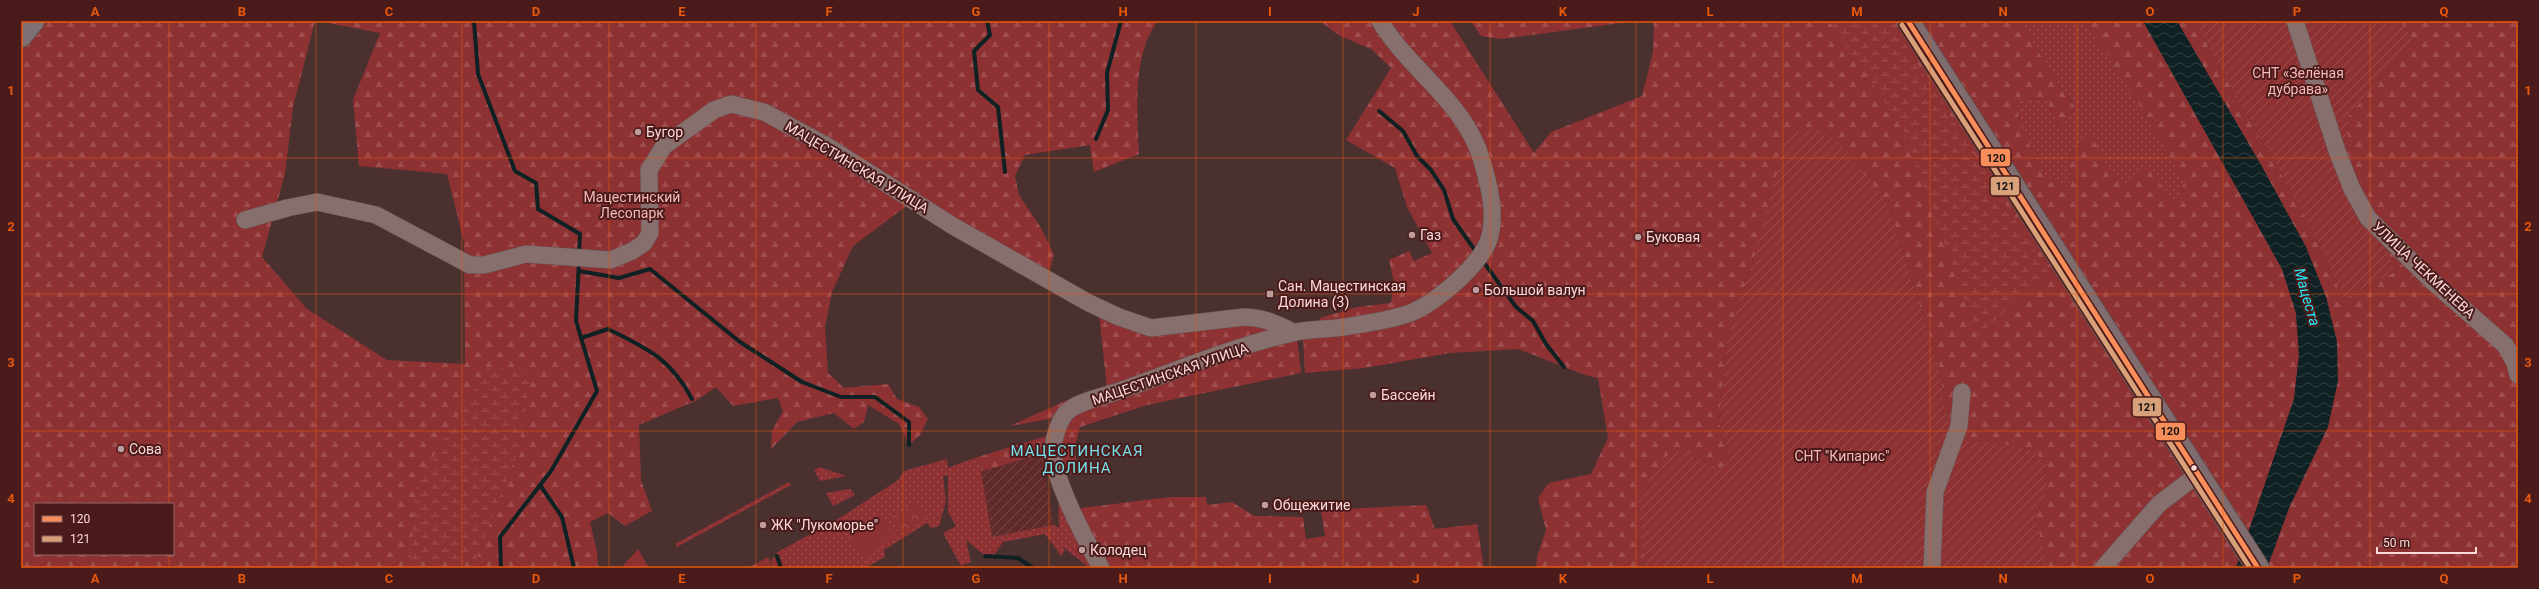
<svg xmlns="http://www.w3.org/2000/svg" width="2539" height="589" font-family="Roboto,sans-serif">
<defs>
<pattern id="industrial-furrows" width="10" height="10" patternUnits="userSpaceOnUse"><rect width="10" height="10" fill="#612b2b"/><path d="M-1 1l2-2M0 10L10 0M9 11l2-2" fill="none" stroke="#794949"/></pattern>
<pattern id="grass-dots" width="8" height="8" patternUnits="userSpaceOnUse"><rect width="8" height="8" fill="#8e3133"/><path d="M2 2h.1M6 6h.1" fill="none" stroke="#9f4e50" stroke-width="1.8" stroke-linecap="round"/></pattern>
<pattern id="forest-firs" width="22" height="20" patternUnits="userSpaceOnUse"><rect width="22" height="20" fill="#8e3133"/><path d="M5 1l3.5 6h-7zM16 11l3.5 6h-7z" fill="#9f4e50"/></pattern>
<pattern id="wetland-marsh" width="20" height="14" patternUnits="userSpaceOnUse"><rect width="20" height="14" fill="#8e3133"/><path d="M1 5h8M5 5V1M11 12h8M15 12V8" fill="none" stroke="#9f4e50"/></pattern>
<pattern id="park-crowns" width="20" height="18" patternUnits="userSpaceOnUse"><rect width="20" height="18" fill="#8e3133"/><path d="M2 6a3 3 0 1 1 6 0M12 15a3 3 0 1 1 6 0" fill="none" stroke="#9f4e50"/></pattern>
<pattern id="garden-furrows" width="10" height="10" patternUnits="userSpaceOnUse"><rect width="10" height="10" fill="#8e3133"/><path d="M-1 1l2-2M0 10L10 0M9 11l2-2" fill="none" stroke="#9f4e50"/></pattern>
<pattern id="water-waves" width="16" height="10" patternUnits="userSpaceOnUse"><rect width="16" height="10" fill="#0f2123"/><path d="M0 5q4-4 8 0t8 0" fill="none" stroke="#334142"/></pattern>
</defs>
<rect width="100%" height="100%" fill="#4b3030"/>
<polygon fill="url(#industrial-furrows)" points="1042,454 1054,525 992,537 981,471"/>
<g fill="url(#grass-dots)">
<path d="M2019 21H2084L2125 80 2184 181 2176 207 2120 187 2069 151 2071 189 2044 176 2019 123 2017 98 2046 99 2060 128 2075 105C2053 80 2039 49 2019 21Z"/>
<polygon points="974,458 986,470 981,471 992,537 1054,525 1059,528 1058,475 1101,568 1090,568 1062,546 1065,550 1061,556 1045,534 1003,542 994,555 985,556 966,540 971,562 961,566 943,533 956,526 948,512 948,475 943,476 946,501 939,526 931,528 927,523 884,550 885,557 865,568 773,568 771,560 776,556 776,553 843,516 898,480 904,471 947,459 948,468"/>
<polygon points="820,467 846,476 820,481 814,470"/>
<polygon points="789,482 791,485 677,547 675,544"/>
<polygon points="850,489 855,495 833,506 826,493"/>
</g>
<g fill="url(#forest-firs)" fill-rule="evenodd">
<path d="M21 21H315L293 107 285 174 262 257 307 309 387 360 465 364 464 242 447 174 359 166 353 100 380 33 318 21H1158C1132 53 1137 115 1139 154L1094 172 1090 145 1025 155 1015 176 1019 195 1041 228 1054 255 1050 269 1051 288 909 204 853 246 832 292 825 327 828 373 844 388 888 384 897 399 919 407 928 419 920 435 909 445 899 424 868 405 864 422 854 429 834 413 797 422 771 449 772 431 783 411 778 398 733 406 716 387 695 401 639 425 641 480 652 511 625 526 608 513 590 522 597 552 598 568H21ZM35 504H173V554H35Z"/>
<path d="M1320 21H1450L1534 153 1551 132 1642 96 1653 52 1654 21H2019C2039 49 2053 80 2075 106L2060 128 2046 99 2017 98 2019 123 2044 176 2071 189 2069 151 2090 134 2120 187 2148 166 2176 207 2184 181 2125 80 2084 21H2143L2282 269 2296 313 2299 355 2294 399 2236 568H2048L2035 517 2047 490 2034 450 1991 442 1969 441 1955 432 1947 418 1938 363 1886 199 1756 251 1727 340 1719 422 1729 461 1720 468 1682 451 1638 496 1645 568H1536L1537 557 1546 530 1538 498 1549 483 1591 474 1608 438 1598 378 1585 375 1518 349 1450 353 1364 368 1305 373 1303 338 1322 331 1320 318 1357 307 1391 303 1394 282 1389 260 1409 251 1414 261 1432 253 1407 207 1395 168 1346 140 1391 68 1371 49 1340 36Z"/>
<polygon points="1471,21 1635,21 1502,39 1481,36"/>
<polygon points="2177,21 2194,21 2304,215 2344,299 2396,271 2347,152 2349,115 2414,40 2400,21 2518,21 2518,568 2267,568 2289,508 2337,342 2326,297 2306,247"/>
<polygon points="1099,314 1156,335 1244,317 1297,336 1301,373 1147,405 1080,427 1074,449 1079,472 1058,475 1045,472 1041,454 986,470 974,458 1057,433 1065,416 1010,426 1065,401 1107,388"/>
<polygon points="1170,497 1206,497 1207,505 1232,502 1254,516 1303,517 1306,539 1325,536 1321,510 1426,505 1435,529 1477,524 1484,568 1101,568 1075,514 1082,508"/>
<polygon points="768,557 773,568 748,568"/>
</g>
<g fill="url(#wetland-marsh)">
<polygon points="1829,21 1891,21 2048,272 1978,336 1903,129"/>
<polygon points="488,367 531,374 519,448 476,560 410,562 417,483"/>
</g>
<polygon fill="url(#park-crowns)" points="917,503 926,519 900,534 891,518"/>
<g fill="url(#garden-furrows)">
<polygon points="2194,21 2400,21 2414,40 2349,115 2347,151 2396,271 2344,299 2304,215"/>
<polygon points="1811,128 1834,139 1886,199 1938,363 1947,418 1955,432 1969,441 1991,442 2034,450 2046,465 2047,490 2035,517 2048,568 1645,568 1638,496 1669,453 1682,451 1720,468 1729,461 1719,422 1727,340 1756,251 1787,135"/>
</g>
<g fill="#8e3133">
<polygon points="883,518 895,536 862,558 851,539"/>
<polygon points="638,549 649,568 621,568"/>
</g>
<polygon fill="url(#water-waves)" points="2143,21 2177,21 2260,163 2306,247 2326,297 2337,342 2338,381 2328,427 2289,508 2267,568 2236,568 2294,399 2299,355 2296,313 2282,269"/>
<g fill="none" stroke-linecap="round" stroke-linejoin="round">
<g stroke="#0f2123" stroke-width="4">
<polyline points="474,21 478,74 515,171 536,183 538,209 580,234 579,255"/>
<polyline points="987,21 990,35 974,51 978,90 998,107 1005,172"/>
<polyline points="1379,111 1403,131 1417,156 1431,170 1444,190 1453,219 1474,249"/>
<polyline points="1096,139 1108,110 1107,73 1121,21"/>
<polyline points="1485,264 1516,307 1533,321 1546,344 1564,367"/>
<polyline points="579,271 619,278 650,269 740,342 802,382 841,397 875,397 909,422 909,445"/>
<path d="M581 338 608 329C648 349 670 358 692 399"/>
<polyline points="540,485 562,517 574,568"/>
<polyline points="777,556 781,568"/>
<polyline points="985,556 1018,558 1033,568"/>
<polyline points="501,568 500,537 551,471 597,391 576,321 579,261"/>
</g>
<defs>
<g id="minor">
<polyline points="2295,21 2337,151 2352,189 2368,218 2432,281 2505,345 2515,363 2518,375"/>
<path d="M245 220 287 208 317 202 376 215 470 265H484L526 254 611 260 632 251 644 243 650 233 649 170 664 146 714 110 731 104 764 112 827 146 953 226 1089 303 1119 317 1151 328 1244 317C1264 318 1276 323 1293 332"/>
<path d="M1101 568C1087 542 1051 477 1053 448 1054 437 1059 419 1068 411 1079 401 1108 395 1122 390 1178 370 1235 346 1292 333 1310 328 1331 330 1350 326 1369 323 1398 319 1415 311 1440 299 1483 263 1490 236 1496 211 1489 185 1482 161 1466 103 1410 71 1380 21"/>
<polyline points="1932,568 1935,492 1959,426 1962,392"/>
<polyline points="2103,568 2159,504 2197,475"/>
</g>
<polyline id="major" points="1908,21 2258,568"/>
<polyline id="highway" points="21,36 33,21"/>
</defs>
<use href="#minor" stroke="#684f4f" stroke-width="18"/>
<use href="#major" stroke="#684f4f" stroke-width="24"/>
<use href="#highway" stroke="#684f4f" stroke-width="24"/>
<use href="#minor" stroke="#866f6d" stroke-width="17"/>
<use href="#major" stroke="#7e6c6e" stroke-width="22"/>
<use href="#highway" stroke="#7f7074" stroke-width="22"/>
<defs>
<polyline id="bus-1" points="1908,21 2258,568"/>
<polyline id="bus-2" points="1902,25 2250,568"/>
</defs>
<use href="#bus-1" stroke="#4b1a1a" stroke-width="8"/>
<use href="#bus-2" stroke="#4b1a1a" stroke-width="8"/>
<use href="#bus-1" stroke="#fa8e5a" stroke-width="5"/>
<use href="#bus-2" stroke="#d9a179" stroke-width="5"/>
</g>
<path fill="none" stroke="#e8590c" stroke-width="1" stroke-opacity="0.55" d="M169 21V504M316 21V568M462 21V568M609 21V568M756 21V568M903 21V568M1049 21V568M1196 21V568M1343 21V568M1490 21V568M1636 21V568M1783 21V568M1930 21V568M2077 21V568M2223 21V568M2370 21V568M21 158H2518M21 294H2518M21 431H2518M169 554V568"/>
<g fill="#be9e9d" stroke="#4b1a1a" stroke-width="1.5">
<circle cx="638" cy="132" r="4"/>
<circle cx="1412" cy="235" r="4"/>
<circle cx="1638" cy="237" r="4"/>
<circle cx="1476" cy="290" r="4"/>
<rect x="1266" y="290" width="8" height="8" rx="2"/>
<circle cx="1373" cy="395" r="4"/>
<circle cx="121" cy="449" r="4"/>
<circle cx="1265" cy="505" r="4"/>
<circle cx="763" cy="525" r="4"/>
<circle cx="1082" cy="550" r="4"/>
</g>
<circle fill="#fcdad7" stroke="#4b1a1a" stroke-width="1.5" cx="2194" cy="468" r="3.5"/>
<g text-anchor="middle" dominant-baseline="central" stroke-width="4" stroke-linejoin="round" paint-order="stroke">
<g font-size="14" fill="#f6bab6" stroke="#4b1a1a">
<text x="2298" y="73">СНТ «Зелёная<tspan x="2298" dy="16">дубрава»</tspan></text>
<text x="632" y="197">Мацестинский<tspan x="632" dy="16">Лесопарк</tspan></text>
<text x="1842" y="456">СНТ "Кипарис"</text>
</g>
<g font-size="14" fill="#fcdad7" stroke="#4b1a1a" text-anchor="start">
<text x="646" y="132">Бугор</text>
<text x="1420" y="235">Газ</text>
<text x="1646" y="237">Буковая</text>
<text x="1278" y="286">Сан. Мацестинская<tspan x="1278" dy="16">Долина (3)</tspan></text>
<text x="1484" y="290">Большой валун</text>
<text x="1381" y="395">Бассейн</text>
<text x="129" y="449">Сова</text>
<text x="1273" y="505">Общежитие</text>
<text x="771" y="525">ЖК "Лукоморье"</text>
<text x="1090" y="550">Колодец</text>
</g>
<g font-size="14" fill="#fcdad7" stroke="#4b1a1a">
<text transform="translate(857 167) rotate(31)">МАЦЕСТИНСКАЯ УЛИЦА</text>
<text transform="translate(2424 270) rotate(43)">УЛИЦА ЧЕКМЕНЕВА</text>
<text transform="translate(1170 374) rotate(-19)">МАЦЕСТИНСКАЯ УЛИЦА</text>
</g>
<g font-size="15" font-style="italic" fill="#1fe7f5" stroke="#4b1a1a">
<text transform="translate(2307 297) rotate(74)">Мацеста</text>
</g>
<g font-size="15" letter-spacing="1" fill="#74e0e9" stroke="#4b1a1a">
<text x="1077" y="451">МАЦЕСТИНСКАЯ<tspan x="1077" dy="17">ДОЛИНА</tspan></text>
</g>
</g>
<g stroke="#4b1a1a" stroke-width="1.5">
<rect x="1980" y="148" width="31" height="19" rx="4" fill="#fa8e5a"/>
<rect x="1990" y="176" width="30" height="20" rx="4" fill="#d9a179"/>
<rect x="2132" y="397" width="30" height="20" rx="4" fill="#d9a179"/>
<rect x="2155" y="422" width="31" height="19" rx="4" fill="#fa8e5a"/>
</g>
<g font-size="11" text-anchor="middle" font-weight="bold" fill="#111">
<text x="1996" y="162">120</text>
<text x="2005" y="190">121</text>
<text x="2147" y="411">121</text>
<text x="2170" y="435">120</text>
</g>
<rect width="2539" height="589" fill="none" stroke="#4b1a1a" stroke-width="44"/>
<rect x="34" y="503" width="140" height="52" fill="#4b1a1a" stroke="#926766"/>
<rect x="42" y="516" width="20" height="6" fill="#fa8e5a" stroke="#926766"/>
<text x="70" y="523" font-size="12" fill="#fcdad7">120</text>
<rect x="42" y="536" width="20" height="6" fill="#d9a179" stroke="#926766"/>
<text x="70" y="543" font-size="12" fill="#fcdad7">121</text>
<path d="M2377 547v6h99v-6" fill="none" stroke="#fcdad7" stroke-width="2"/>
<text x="2383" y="547" font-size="12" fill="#fcdad7" stroke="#4b1a1a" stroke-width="3" paint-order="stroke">50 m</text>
<rect x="22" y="22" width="2495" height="545" fill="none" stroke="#e8590c" stroke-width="1.5"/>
<g font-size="13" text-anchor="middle" font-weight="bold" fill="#e8590c">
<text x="95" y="16">A</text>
<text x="242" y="16">B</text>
<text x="389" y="16">C</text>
<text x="536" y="16">D</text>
<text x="682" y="16">E</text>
<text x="829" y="16">F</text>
<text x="976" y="16">G</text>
<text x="1123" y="16">H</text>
<text x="1270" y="16">I</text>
<text x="1416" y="16">J</text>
<text x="1563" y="16">K</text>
<text x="1710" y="16">L</text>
<text x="1857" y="16">M</text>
<text x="2003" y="16">N</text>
<text x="2150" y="16">O</text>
<text x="2297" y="16">P</text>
<text x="2444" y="16">Q</text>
<text x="11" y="95">1</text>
<text x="2528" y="95">1</text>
<text x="11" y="231">2</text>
<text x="2528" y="231">2</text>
<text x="11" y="367">3</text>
<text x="2528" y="367">3</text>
<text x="11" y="503">4</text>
<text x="2528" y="503">4</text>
<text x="95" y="583">A</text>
<text x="242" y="583">B</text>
<text x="389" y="583">C</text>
<text x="536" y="583">D</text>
<text x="682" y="583">E</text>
<text x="829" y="583">F</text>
<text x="976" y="583">G</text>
<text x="1123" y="583">H</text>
<text x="1270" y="583">I</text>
<text x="1416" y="583">J</text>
<text x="1563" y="583">K</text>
<text x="1710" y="583">L</text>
<text x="1857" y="583">M</text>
<text x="2003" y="583">N</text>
<text x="2150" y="583">O</text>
<text x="2297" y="583">P</text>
<text x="2444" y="583">Q</text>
</g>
</svg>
